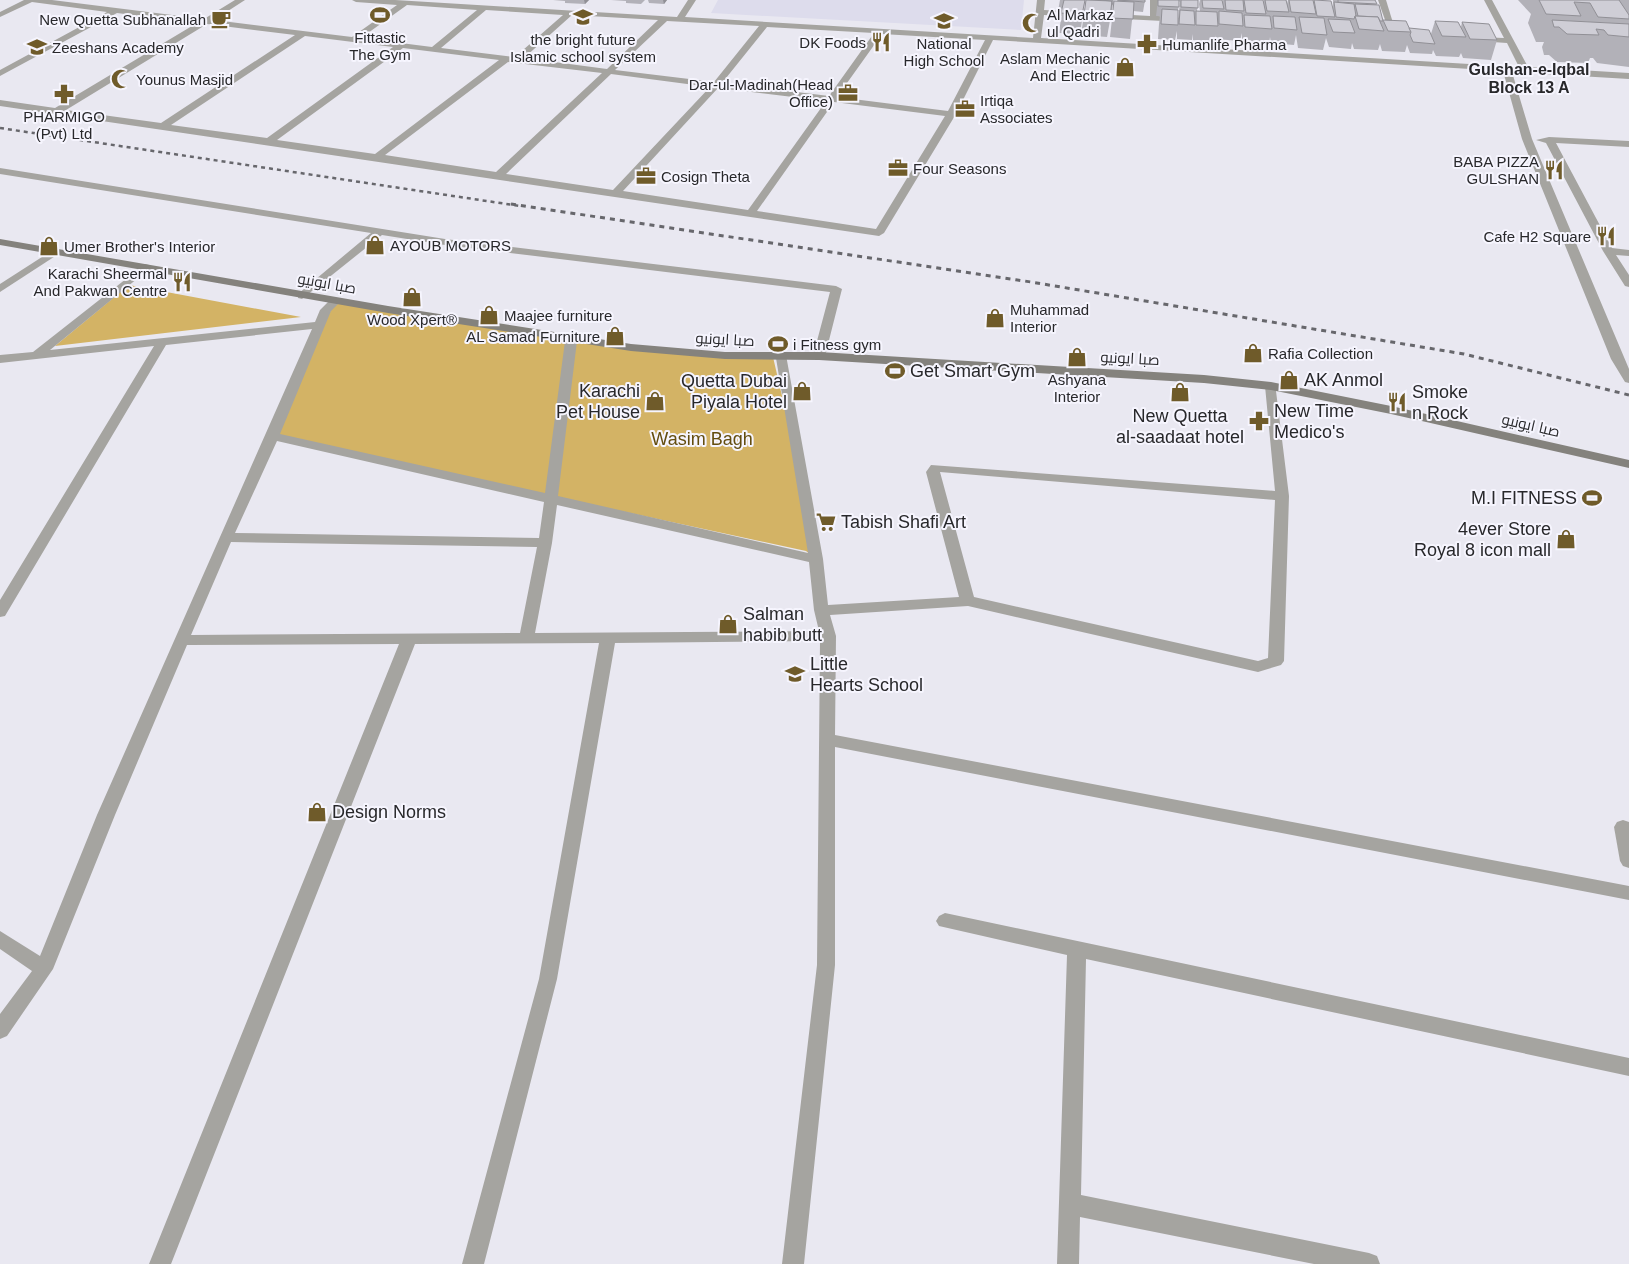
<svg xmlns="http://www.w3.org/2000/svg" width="1629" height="1264" font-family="Arial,Cairo,sans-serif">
<rect width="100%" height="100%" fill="#e9e8f1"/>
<polygon fill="#dddcec" points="718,0 1024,0 1021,30 711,13"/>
<g fill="#d3b365">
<polygon points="129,285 301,317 55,346"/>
<polygon points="335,301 571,341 773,357 806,500 816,559 806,551 273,436"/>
</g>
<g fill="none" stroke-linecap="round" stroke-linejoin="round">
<g fill="#a5a4a0" fill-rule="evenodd">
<path d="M24 0H52L204 19 235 0H245L214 20 352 37 397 5 356 2 352 0H395L677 17 688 0H696L685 17 1033 38 1037 0H1045L1044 10 1150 16V0H1158V16L1180 18 1184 20 1183 22 1044 15 1041 38 1519 67 1507 43 1478 41 1474 39 1478 37 1504 38 1484 0H1492L1528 67 1629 73V79L1512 72 1532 139 1629 369V383L1625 382 1611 359 1522 139 1503 71 993 40 956 114 884 233 879 236 0 106V100L55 108 197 23 117 13 0 76V70L107 12 32 2 0 17V12ZM407 5 477 10 432 47 361 38ZM486 10 563 15 515 57 441 48ZM572 15 658 20 607 69 524 58ZM667 21 759 26 714 82 615 70ZM207 24 295 35 161 123 66 110ZM767 27 874 33 829 96 722 83ZM882 34 985 40 948 111 837 97ZM305 36 393 47 267 138 171 125ZM403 48 499 60 375 154 277 140ZM508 62 602 73 496 172 385 155ZM611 74 710 87 613 190 506 174ZM718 88 826 101 748 210 623 191ZM834 102 945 116 876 229 757 211Z"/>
<polygon points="1378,0 1386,0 1397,36 1390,34"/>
<polygon points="1549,137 1629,141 1629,147 1556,143 1612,248 1629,250 1629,256 1616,255 1629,275 1629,287 1625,286 1603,251 1546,143 1536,140"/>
<polygon points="0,168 445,239 836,286 842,289 825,356 819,360 813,356 830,292 445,245 382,235 302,299 298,298 298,294 371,233 0,174"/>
<polygon points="56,248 61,251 60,253 0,292 0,284"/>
<path d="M145 264 149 265V269L50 350 315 322 320 310 331 299H339L341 301 331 311 280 434 545 493 565 341 567 339H575L577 341 558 496 808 553 776 358 782 354 786 355 823 559 828 605 959 597 926 472 931 465 1275 491 1265 386 1267 383H1275L1289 496 1284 661 1281 665 1258 672 968 606 830 615 836 636 835 735 1629 886V900L835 747V965L804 1264H782L817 965 820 641 615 643 557 979 484 1264H462L539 979 599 643 415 644 171 1264H149L399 644 187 645 115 815 53 969 7 1036 0 1039V1014L32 971 0 949V931L40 956 97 815 312 329 166 345 5 616 0 617V600L154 346 0 363V355L33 352ZM277 441 544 502 539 538 235 533ZM940 472 1275 500 1268 658 1258 661 974 597ZM557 505 809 562 814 610 819 631 535 633 552 543ZM231 542 537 547 520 633 191 635Z"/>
<polygon points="1623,820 1629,822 1629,868 1623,866 1620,861 1614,827 1617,822"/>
<polygon points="945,913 1629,1058 1629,1076 1086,959 1081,1195 1369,1253 1377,1256 1380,1264 1314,1264 1080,1217 1079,1264 1057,1264 1067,955 939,926 936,921 939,916"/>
</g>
<polygon fill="#84827d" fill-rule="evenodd" points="0,239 388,306 631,344 725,352 819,352 1204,375 1271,382 1391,406 1629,460 1629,468 1391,414 1271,390 1204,383 819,360 725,359 631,351 388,313 0,245"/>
<polyline stroke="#67676c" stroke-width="2.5" stroke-dasharray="4 4" stroke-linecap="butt" points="0,128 520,206"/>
<polyline stroke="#67676c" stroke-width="3" stroke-dasharray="5 5" stroke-linecap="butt" points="511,204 1031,282 1464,354 1629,395"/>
</g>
<g fill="#b2b1b8" fill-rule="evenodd">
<polygon points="553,0 589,0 585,4 565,3 565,1"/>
<polygon points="611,0 645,0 641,4 626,3 626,1"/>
<polygon points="648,0 667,0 664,4 649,3"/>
<polygon points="1060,0 1085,0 1080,34 1059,33 1062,11 1058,11"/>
<polygon points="1086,0 1113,4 1107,37 1081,35"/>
<polygon points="1117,0 1145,0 1143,12 1133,11 1130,39 1110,37 1114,1 1117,1"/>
<path d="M1158 0H1198L1197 11H1200L1199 4 1200 0H1222L1223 2V0H1263V2L1264 0H1286L1287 4 1288 0H1313V2L1314 0 1333 8V0H1375L1376 5 1383 21 1431 34 1435 21 1461 27 1462 22 1497 40 1491 60 1463 58 1461 53 1459 57 1436 56 1433 50 1432 54 1410 53 1407 45 1405 52 1382 51 1380 44 1378 50 1354 49 1352 43 1351 49 1329 47 1326 38 1323 50 1298 48 1296 35 1294 45 1271 43 1270 37 1269 44 1242 42V33L1240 41 1216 39V35L1215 41 1193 40V34L1192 40 1177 39V31L1175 40 1158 39 1159 24 1160 16H1156ZM1179 1 1180 2 1178 20V12Z"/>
<polygon points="1518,0 1629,0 1629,67 1597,63 1593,58 1590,58 1588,63 1557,62 1549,55 1544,55 1542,47 1544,42 1536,42 1528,23 1531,14"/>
</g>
<g fill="#919096">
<polygon points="584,0 589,0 585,4"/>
<polygon points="663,0 667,0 664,4"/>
</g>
<g fill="#cfced6" stroke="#919096">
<polygon points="1064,0 1085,0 1082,15 1061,13"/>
<polygon points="1086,0 1112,1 1110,17 1084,15"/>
<polygon points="1100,0 1113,0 1113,4 1112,4 1112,1"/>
<polygon points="1118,0 1145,0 1145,2"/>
<polygon points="1158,0 1179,0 1179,7 1158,6"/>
<polygon points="1181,0 1198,0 1198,8 1181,7"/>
<polygon points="1202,0 1222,0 1224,9 1203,8"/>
<polygon points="1225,0 1243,0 1244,11 1226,10"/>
<polygon points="1244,0 1263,0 1266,14 1246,13"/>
<polygon points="1265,0 1286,0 1289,12 1267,11"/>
<polygon points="1289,0 1313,0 1316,14 1291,12"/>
<polygon points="1314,0 1331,1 1335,17 1317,16"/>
<polygon points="1338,0 1375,0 1377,4 1338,2"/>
<polygon points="1539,0 1619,0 1629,15 1629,19 1598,17 1590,3 1574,2 1581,16 1546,14"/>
<polygon points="1114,1 1134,2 1133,19 1112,18"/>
<polygon points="1334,2 1354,4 1356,16 1355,16 1354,19 1336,17"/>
<polygon points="1355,4 1379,5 1383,21 1380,21 1378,17 1358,16"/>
<polygon points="1162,9 1178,10 1178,25 1161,24"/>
<polygon points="1180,10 1194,11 1195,25 1179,24"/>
<polygon points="1196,11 1217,12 1218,26 1196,25"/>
<polygon points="1219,11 1242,13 1243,26 1219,24"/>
<polygon points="1244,15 1270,16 1272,29 1245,27"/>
<polygon points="1273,16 1295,17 1297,30 1274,28"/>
<polygon points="1355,16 1378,17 1384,31 1359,29"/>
<polygon points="1299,17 1324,18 1327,35 1302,33"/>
<polygon points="1328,19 1350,20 1355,33 1333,32"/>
<polygon points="1383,20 1406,21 1411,32 1388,31"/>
<polygon points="1552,20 1629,24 1629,37 1608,35 1604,30 1596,29 1599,35 1567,34 1559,27 1554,27"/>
<polygon points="1435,21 1458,22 1466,37 1442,36"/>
<polygon points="1462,22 1489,24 1497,40 1470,39"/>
<polygon points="1409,28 1429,30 1435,44 1413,42 1410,35 1411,32"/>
</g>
<defs>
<symbol id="stadium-bare" viewBox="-9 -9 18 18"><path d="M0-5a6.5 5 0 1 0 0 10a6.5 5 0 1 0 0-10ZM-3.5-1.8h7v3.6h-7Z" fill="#6f5b2a" stroke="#f6f5fe" stroke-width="2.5" paint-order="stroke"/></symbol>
<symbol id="school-bare" viewBox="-9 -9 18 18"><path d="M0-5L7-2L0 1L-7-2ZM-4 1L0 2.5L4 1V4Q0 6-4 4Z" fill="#6f5b2a" stroke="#f6f5fe" stroke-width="2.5" paint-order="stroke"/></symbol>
<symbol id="cafe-bare" viewBox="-9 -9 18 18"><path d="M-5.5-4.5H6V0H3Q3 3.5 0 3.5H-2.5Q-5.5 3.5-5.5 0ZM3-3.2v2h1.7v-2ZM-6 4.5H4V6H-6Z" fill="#6f5b2a" stroke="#f6f5fe" stroke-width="2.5" paint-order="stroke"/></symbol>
<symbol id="mosque-bare" viewBox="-9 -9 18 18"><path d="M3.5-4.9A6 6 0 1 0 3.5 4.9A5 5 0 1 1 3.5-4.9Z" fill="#6f5b2a" stroke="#f6f5fe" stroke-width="2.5" paint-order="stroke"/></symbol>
<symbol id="restaurant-bare" viewBox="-9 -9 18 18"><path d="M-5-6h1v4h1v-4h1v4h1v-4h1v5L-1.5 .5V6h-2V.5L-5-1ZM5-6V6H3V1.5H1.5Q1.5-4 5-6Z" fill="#6f5b2a" stroke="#f6f5fe" stroke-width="2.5" paint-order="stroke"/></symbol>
<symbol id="pharmacy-bare" viewBox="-9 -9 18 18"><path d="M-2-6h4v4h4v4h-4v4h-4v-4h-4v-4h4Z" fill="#6f5b2a" stroke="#f6f5fe" stroke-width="2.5" paint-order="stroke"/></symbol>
<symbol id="shop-bare" viewBox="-9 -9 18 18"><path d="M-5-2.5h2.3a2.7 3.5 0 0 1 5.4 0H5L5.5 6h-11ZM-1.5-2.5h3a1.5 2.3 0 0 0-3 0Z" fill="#6f5b2a" stroke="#f6f5fe" stroke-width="2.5" paint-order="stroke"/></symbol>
<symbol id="office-bare" viewBox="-9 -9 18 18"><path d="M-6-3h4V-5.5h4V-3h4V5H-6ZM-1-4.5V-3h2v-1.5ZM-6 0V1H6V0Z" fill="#6f5b2a" stroke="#f6f5fe" stroke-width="2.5" paint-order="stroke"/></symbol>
<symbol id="supermarket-bare" viewBox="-9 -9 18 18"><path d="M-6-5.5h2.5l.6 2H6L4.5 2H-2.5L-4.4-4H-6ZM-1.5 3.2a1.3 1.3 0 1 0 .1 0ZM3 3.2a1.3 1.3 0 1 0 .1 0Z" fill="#6f5b2a" stroke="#f6f5fe" stroke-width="2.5" paint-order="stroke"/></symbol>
</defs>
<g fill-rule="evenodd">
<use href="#stadium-bare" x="366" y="1" width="28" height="28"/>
<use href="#school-bare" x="569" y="3" width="28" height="28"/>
<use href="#cafe-bare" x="207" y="5" width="28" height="28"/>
<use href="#school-bare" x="930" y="7" width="28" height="28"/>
<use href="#mosque-bare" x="1018" y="9" width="28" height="28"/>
<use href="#restaurant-bare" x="867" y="28" width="28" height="28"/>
<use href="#pharmacy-bare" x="1133" y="30" width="28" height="28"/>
<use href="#school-bare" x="23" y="33" width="28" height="28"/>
<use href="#shop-bare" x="1111" y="53" width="28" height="28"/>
<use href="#mosque-bare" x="107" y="65" width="28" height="28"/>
<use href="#office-bare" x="834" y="79" width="28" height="28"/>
<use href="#pharmacy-bare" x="50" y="80" width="28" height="28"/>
<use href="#office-bare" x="951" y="95" width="28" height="28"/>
<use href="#office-bare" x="884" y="154" width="28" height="28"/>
<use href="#restaurant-bare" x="1540" y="156" width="28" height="28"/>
<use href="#office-bare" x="632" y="162" width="28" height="28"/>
<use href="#restaurant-bare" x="1592" y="222" width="28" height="28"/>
<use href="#shop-bare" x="361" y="231" width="28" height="28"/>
<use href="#shop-bare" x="35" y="232" width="28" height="28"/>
<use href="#restaurant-bare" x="168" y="268" width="28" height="28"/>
<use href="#shop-bare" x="398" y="283" width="28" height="28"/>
<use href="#shop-bare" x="475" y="301" width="28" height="28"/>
<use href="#shop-bare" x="981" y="304" width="28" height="28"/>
<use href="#shop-bare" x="601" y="322" width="28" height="28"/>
<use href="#stadium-bare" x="764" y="330" width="28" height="28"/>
<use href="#shop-bare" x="1239" y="339" width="28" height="28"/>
<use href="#shop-bare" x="1063" y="343" width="28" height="28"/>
<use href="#stadium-bare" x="881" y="357" width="28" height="28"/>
<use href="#shop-bare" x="1275" y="366" width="28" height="28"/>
<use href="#shop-bare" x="788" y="377" width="28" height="28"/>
<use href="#shop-bare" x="1166" y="378" width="28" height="28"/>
<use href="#shop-bare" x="641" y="387" width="28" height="28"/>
<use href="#restaurant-bare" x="1383" y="388" width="28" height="28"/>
<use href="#pharmacy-bare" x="1245" y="407" width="28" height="28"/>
<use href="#stadium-bare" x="1578" y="484" width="28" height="28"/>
<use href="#supermarket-bare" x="812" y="508" width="28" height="28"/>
<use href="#shop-bare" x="1552" y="525" width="28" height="28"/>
<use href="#shop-bare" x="714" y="610" width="28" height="28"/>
<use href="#school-bare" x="781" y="660" width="28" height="28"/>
<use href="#shop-bare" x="303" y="798" width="28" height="28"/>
</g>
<g text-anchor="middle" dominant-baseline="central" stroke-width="4" stroke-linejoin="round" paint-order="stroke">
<g font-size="15" fill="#28282b" stroke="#f6f5fe" text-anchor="start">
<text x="1047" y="14">Al Markaz<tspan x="1047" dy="17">ul Qadri</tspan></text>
<text x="206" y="19" text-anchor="end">New Quetta Subhanallah</text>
<text x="380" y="37" text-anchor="middle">Fittastic<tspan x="380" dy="17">The Gym</tspan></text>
<text x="583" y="39" text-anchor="middle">the bright future<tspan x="583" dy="17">Islamic school system</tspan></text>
<text x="866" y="42" text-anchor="end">DK Foods</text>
<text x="944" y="43" text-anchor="middle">National<tspan x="944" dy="17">High School</tspan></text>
<text x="1162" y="44">Humanlife Pharma</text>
<text x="52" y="47">Zeeshans Academy</text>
<text x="1110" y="58" text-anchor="end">Aslam Mechanic<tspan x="1110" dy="17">And Electric</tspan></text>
<text x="136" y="79">Younus Masjid</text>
<text x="833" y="84" text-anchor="end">Dar-ul-Madinah(Head<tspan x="833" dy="17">Office)</tspan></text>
<text x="980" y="100">Irtiqa<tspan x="980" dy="17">Associates</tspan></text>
<text x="64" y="116" text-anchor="middle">PHARMIGO<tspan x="64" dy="17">(Pvt) Ltd</tspan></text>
<text x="1539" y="161" text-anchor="end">BABA PIZZA<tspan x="1539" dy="17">GULSHAN</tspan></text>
<text x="913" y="168">Four Seasons</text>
<text x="661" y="176">Cosign Theta</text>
<text x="1591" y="236" text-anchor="end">Cafe H2 Square</text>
<text x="390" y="245">AYOUB MOTORS</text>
<text x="64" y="246">Umer Brother's Interior</text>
<text x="167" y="273" text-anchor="end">Karachi Sheermal<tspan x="167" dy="17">And Pakwan Centre</tspan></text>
<text x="1010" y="309">Muhammad<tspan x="1010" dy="17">Interior</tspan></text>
<text x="504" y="315">Maajee furniture</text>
<text x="412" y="319" text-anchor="middle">Wood Xpert®</text>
<text x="600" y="336" text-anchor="end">AL Samad Furniture</text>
<text x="793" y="344">i Fitness gym</text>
<text x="1268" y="353">Rafia Collection</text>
<text x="1077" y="379" text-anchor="middle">Ashyana<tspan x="1077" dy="17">Interior</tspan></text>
</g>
<g font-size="15" fill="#28282b" stroke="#f6f5fe">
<text transform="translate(327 283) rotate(10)">صبا ایونیو</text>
<text transform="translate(725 339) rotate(3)">صبا ایونیو</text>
<text transform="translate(1130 358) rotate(3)">صبا ایونیو</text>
<text transform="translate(1531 425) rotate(13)">صبا ایونیو</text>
</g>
<g font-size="16" font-weight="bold" fill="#28282b" stroke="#f6f5fe">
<text x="1529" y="69">Gulshan-e-Iqbal<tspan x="1529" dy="18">Block 13 A</tspan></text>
</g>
<g font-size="18" fill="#28282b" stroke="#f6f5fe" text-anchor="start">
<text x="910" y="371">Get Smart Gym</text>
<text x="1304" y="380">AK Anmol</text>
<text x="787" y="381" text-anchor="end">Quetta Dubai<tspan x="787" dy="21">Piyala Hotel</tspan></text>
<text x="640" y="391" text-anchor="end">Karachi<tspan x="640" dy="21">Pet House</tspan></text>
<text x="1412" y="392">Smoke<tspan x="1412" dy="21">n Rock</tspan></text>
<text x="1274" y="411">New Time<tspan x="1274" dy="21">Medico's</tspan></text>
<text x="1180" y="416" text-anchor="middle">New Quetta<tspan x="1180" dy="21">al-saadaat hotel</tspan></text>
<text x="1577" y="498" text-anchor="end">M.I FITNESS</text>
<text x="841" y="522">Tabish Shafi Art</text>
<text x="1551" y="529" text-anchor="end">4ever Store<tspan x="1551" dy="21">Royal 8 icon mall</tspan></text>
<text x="743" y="614">Salman<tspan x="743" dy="21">habib butt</tspan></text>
<text x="810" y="664">Little<tspan x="810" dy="21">Hearts School</tspan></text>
<text x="332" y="812">Design Norms</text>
</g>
<g font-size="18" fill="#634d0f" stroke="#f6f5fe">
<text x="702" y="439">Wasim Bagh</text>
</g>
</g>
</svg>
